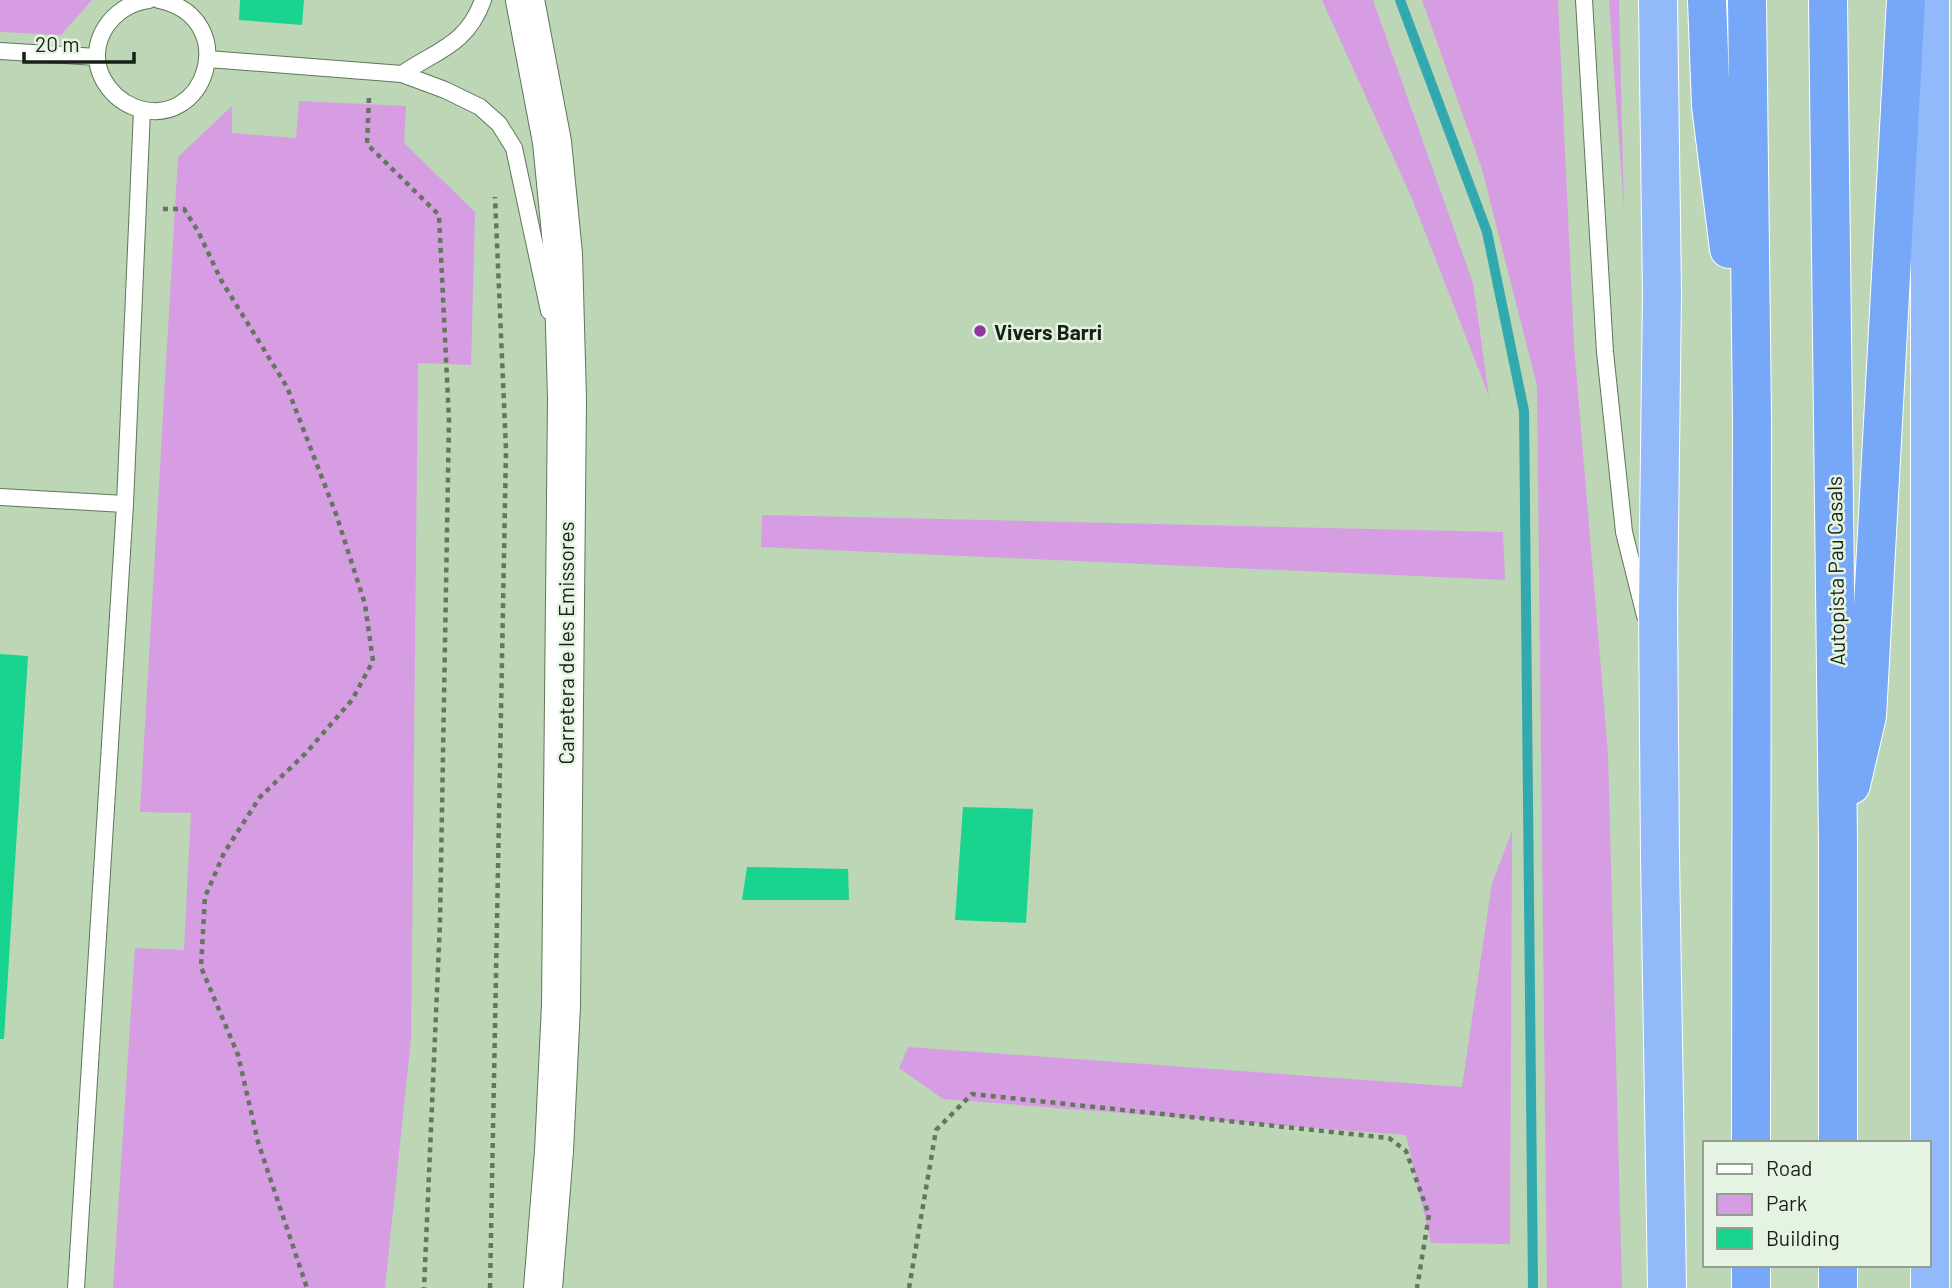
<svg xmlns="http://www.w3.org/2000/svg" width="1952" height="1288" font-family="Barlow,sans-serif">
<rect width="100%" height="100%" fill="#bcd6b6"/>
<g fill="#d69de3">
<polygon points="0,0 92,0 61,35 0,32"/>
<polygon points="1322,0 1373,0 1473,283 1489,396 1411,196"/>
<polygon points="1422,0 1558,0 1574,345 1608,753 1622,1288 1547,1288 1537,386 1482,169"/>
<polygon points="1609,0 1619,0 1624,211"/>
<polygon points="299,101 406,106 404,143 475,212 471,365 418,363 411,1038 385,1288 113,1288 135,948 184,950 191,813 140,812 178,157 232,106 232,133 296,138"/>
<polygon points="762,515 1503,532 1505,580 761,547"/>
<polygon points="1512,831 1510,1244 1431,1243 1406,1135 943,1099 899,1068 908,1047 1462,1087 1492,883"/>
</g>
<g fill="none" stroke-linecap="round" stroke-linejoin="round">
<polyline stroke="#32a9af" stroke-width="10" points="1400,0 1487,232 1524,411 1533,1288"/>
</g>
<g fill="#18d48e">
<polygon points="240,0 304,0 302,25 239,20"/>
<polygon points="0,654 28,656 4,1039 0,1039"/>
<polygon points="963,807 1033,809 1026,923 955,920"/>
<polygon points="747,867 848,869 849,900 742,900"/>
</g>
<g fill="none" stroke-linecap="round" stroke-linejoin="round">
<defs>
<g id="service">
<path d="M149 0C113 4 84 43 103 79 110 92 119 101 134 107 206 134 243 18 159 0"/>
<polyline points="1584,0 1605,352 1624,532 1645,616"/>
<polyline points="0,51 97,57"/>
<polyline points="208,59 402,74 445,90 480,107 499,124 514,148 549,311"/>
<path d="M402 74C437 50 467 45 483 0"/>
<polyline points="0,497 125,504"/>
<polyline points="76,1288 125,504 142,110"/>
</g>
<polyline id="tertiary" points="525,0 552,142 563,254 567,399 561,1005 554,1151 543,1288"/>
<g id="trunk">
<polyline points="1658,0 1662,294 1658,609 1660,857 1667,1288"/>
<polyline points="1930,1288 1930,0"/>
</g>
<g id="motorway">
<polyline points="1707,0 1711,106 1729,249"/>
<polyline points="1747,0 1752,418 1751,1143"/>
<polyline points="1828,0 1838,841 1838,1143"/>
<polyline points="1851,785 1867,716 1906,0"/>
<polyline points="1751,1265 1751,1288"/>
<polyline points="1838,1288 1838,1265"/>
</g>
</defs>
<use href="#service" stroke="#5f775a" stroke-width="18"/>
<use href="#tertiary" stroke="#5f775a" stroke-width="40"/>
<use href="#trunk" stroke="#fff" stroke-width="40"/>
<use href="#motorway" stroke="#fff" stroke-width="40"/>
<g stroke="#647660" stroke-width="4.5" stroke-dasharray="5 5" stroke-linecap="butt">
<polyline points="369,98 367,144 439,215 449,420 440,922 424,1288"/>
<polyline points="163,209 184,209 198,231 221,280 287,387 336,514 365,604 373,661 352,700 305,754 260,797 224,853 205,897 201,967 238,1055 258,1142 307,1288"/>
<polyline points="490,1288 506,450 495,197"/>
<polyline points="909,1288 936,1130 972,1094 1389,1138 1406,1151 1429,1215 1417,1288"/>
</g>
<use href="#service" stroke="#fff" stroke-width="16"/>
<use href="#tertiary" stroke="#fff" stroke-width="38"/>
<use href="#trunk" stroke="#92bafa" stroke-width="38"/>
<use href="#motorway" stroke="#77a8f8" stroke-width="38"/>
</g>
<circle fill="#8f36a2" stroke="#e5f3e2" stroke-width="2.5" cx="980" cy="331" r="7"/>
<g text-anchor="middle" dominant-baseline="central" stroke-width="5" stroke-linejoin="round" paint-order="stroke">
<g font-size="21" font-weight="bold" fill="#172115" stroke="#e5f3e2" text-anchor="start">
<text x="994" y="331">Vivers Barri</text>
</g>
<g font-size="21" fill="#172115" stroke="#e5f3e2">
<text transform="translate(1835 571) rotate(-91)">Autopista Pau Casals</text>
<text transform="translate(565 643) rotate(-90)">Carretera de les Emissores</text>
</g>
</g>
<rect x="1703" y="1141" width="228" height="126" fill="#e5f3e2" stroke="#939f90" stroke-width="2"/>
<rect x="1717" y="1164" width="35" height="10" fill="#ffffff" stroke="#939f90" stroke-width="2"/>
<text x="1766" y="1176" font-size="21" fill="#172115">Road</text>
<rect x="1717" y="1194" width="35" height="21" fill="#d69de3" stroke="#939f90" stroke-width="2"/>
<text x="1766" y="1211" font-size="21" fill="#172115">Park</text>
<rect x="1717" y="1228" width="35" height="21" fill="#18d48e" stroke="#939f90" stroke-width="2"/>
<text x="1766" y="1246" font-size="21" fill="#172115">Building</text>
<path d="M24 52v10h110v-10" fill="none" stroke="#172115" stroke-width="3.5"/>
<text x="35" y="52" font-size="21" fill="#172115" stroke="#e5f3e2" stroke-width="5" paint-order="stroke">20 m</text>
</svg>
